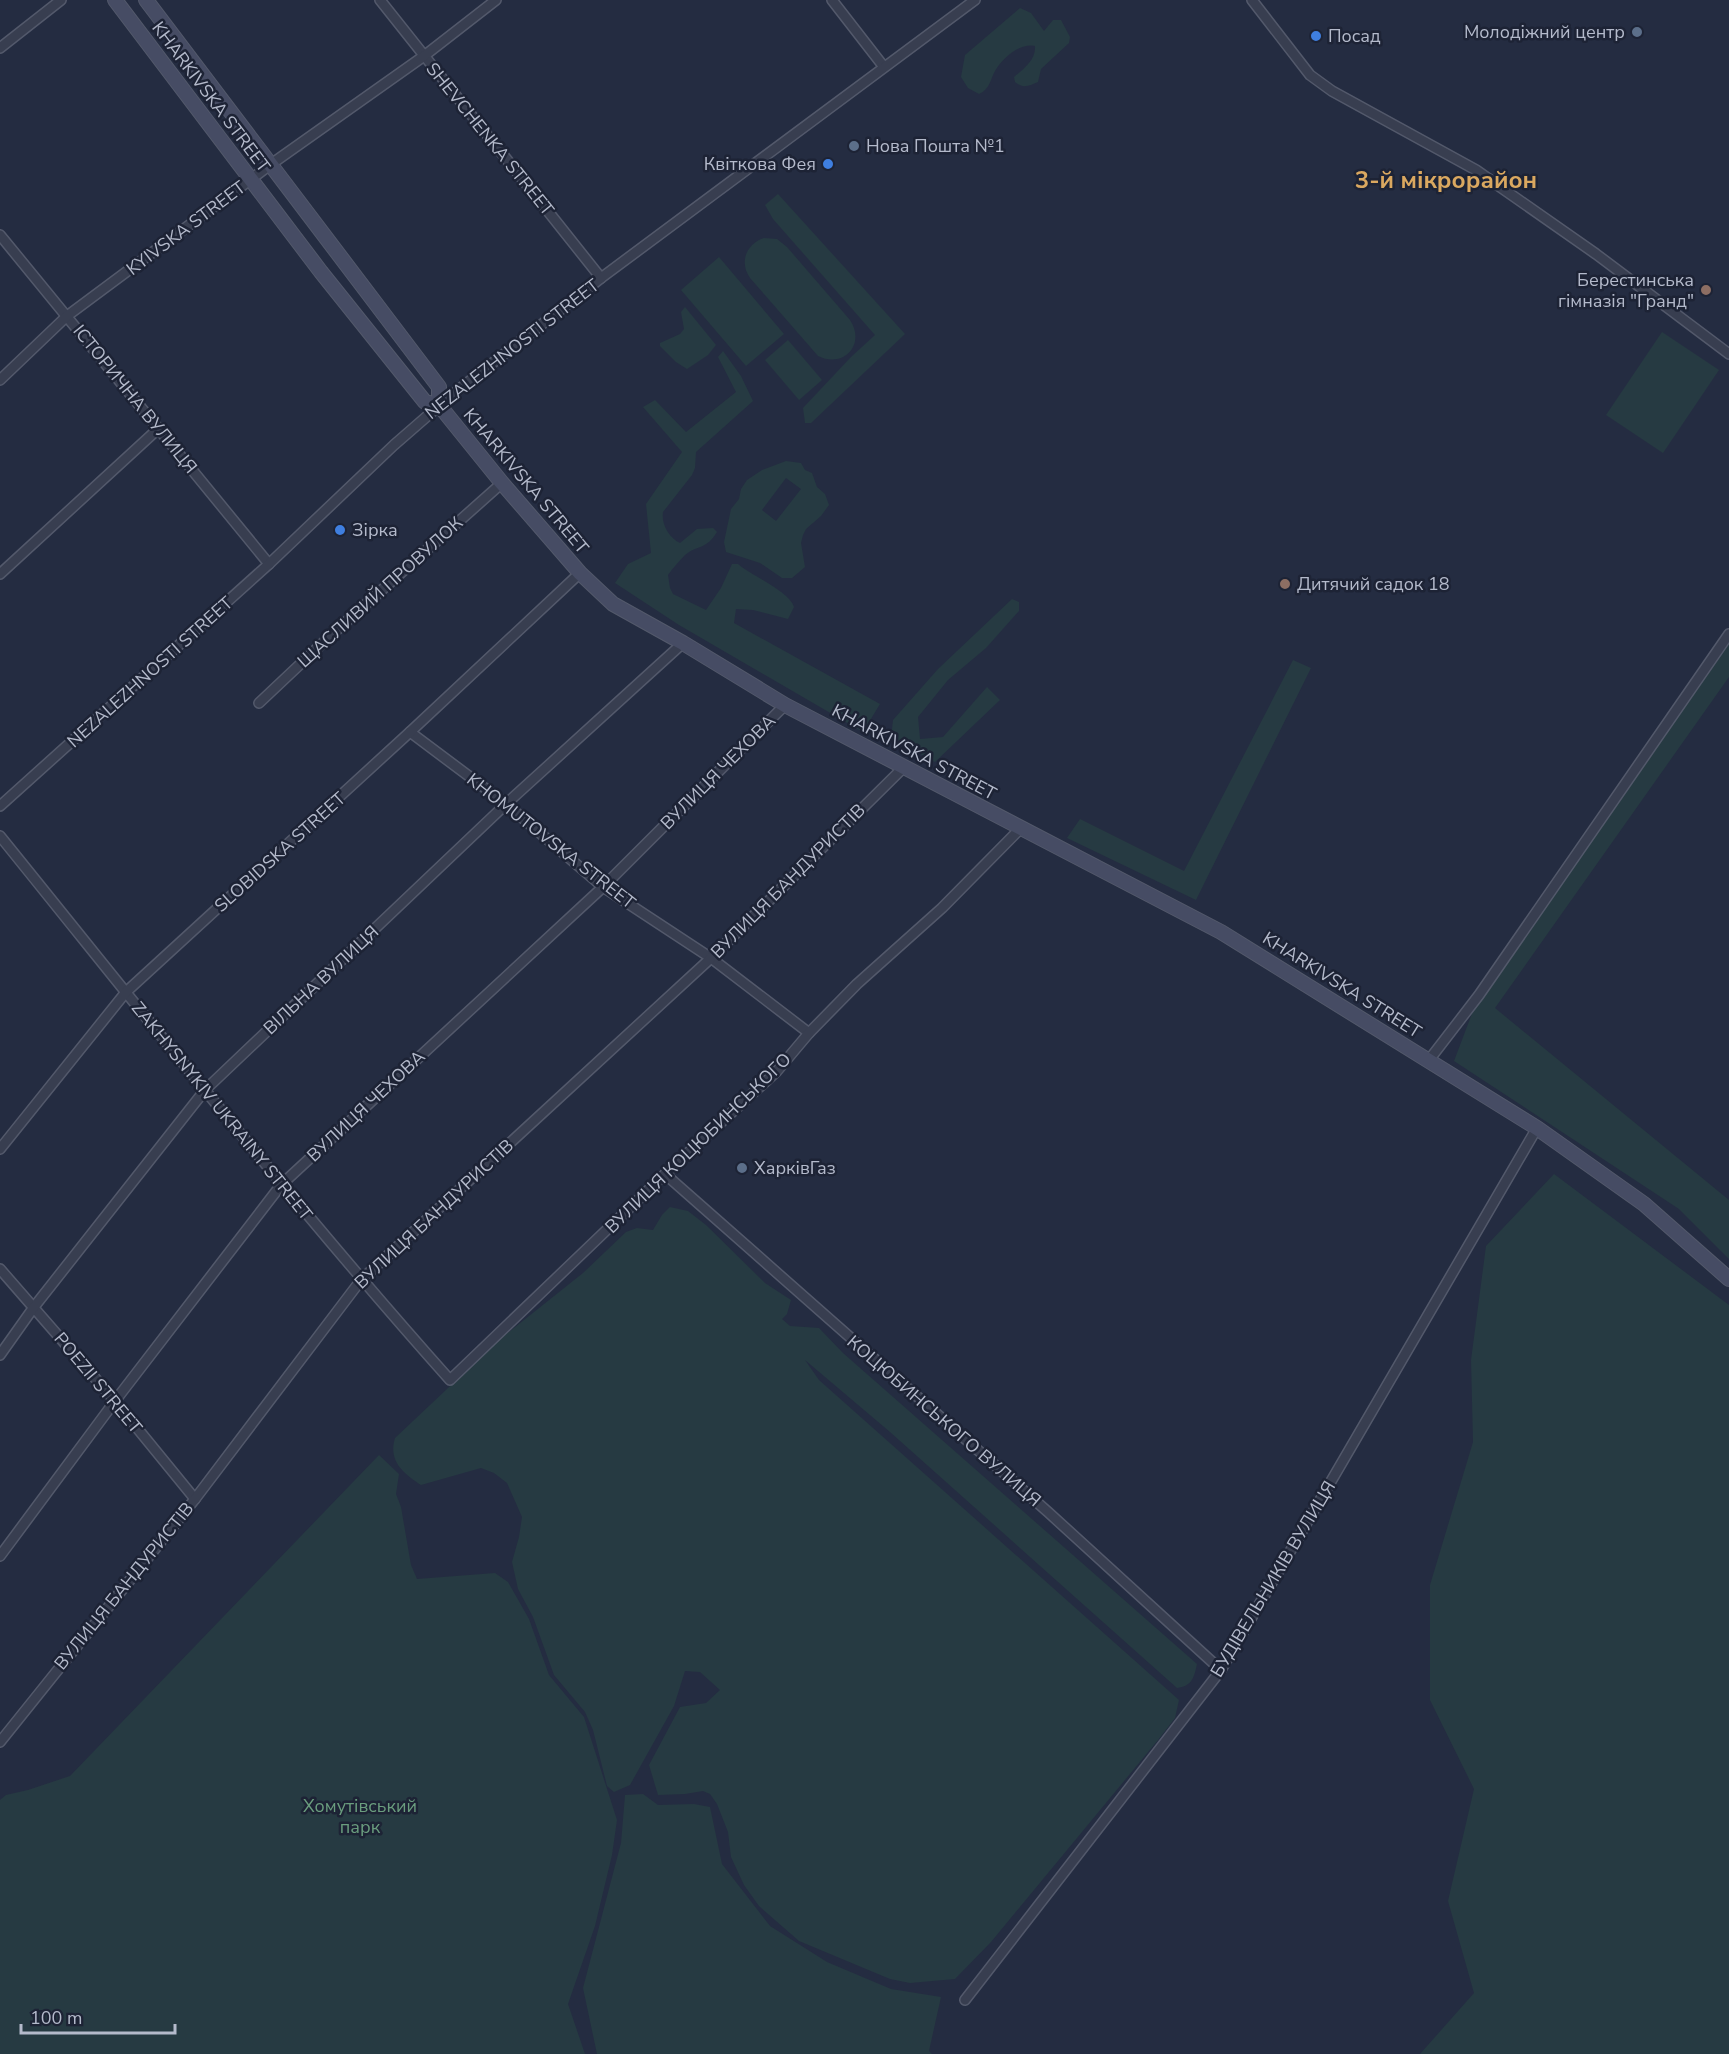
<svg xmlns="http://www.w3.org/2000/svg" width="1729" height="2054" font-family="'Nunito Sans',sans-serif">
<rect width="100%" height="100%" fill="#242c41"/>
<g fill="#263a42" fill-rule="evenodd">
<path d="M1020 8 1031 13 1044 31 1053 20H1061L1070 37 1069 43 1041 69 1038 82C1029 86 1023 89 1015 82L1014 77C1024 68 1036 60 1035 46 1019 43 1003 58 995 71 990 80 990 89 979 94L968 88 961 77 965 55Z"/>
<polygon points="778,194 905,334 811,423 805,423 803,408 851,357 875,335 773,219 765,205"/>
<path d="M764 238 777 239 787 247 850 320C866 344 844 369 818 356L750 278C739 262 746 244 764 238Z"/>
<polygon points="719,257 784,334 746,366 681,290"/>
<polygon points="685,307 716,345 708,355 687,369 676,362 660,346 660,343 680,334 684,329 681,312"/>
<polygon points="1662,332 1719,370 1663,453 1606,415"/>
<polygon points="788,340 822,380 799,400 765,360"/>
<path d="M723 351 741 376 753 401 696 452 695 468 692 475 663 512C661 524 669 538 680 543L697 529 713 528 717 532C706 550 699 544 685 555 679 561 673 568 668 575L670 588 673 594 706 610 721 588 732 564H738C752 576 789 591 794 607L788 619 753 610 736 609 734 623 880 704 863 732 679 625 615 583 628 564 651 553 646 504 682 452 643 407 655 400 686 432 736 392 718 357Z"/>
<path d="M786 461 801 463 805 470 812 473 817 487 825 494 829 505 821 516 806 529 803 535 801 543 805 567 792 578H782L760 563 726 552 724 542 731 509 739 499 741 489 747 480 762 470ZM786 478 801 489 776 521 762 510Z"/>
<polygon points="1012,599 1019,602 1019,611 986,648 948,680 918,717 920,739 943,737 987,687 1000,700 935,762 891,738 893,720 938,669"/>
<polygon points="1729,634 1729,677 1495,1008 1729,1200 1729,1259 1679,1209 1454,1061 1479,995"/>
<polygon points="1293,660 1311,668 1196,900 1067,838 1080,819 1184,871"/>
<polygon points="1554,1174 1729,1305 1729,2054 1420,2054 1474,1993 1448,1901 1474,1789 1430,1700 1430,1585 1473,1442 1471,1360 1486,1246"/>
<path d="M670 1207 688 1211 706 1225 765 1283 791 1300 787 1314 782 1319 790 1326 819 1328 843 1353 1197 1664C1194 1678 1192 1686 1177 1688L890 1432 805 1360 819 1380 1179 1700 1175 1718 1158 1740 991 1942 955 1979 910 1983 890 1979 799 1941 759 1906 744 1885 731 1857 728 1832 717 1804 710 1794 703 1791 685 1794 658 1795 649 1765 680 1707 706 1703 720 1690 700 1672 685 1671 674 1706 630 1785 614 1792 607 1786 593 1730 585 1712 554 1675 533 1617 518 1589 512 1562 519 1537 522 1517 507 1483 494 1473 481 1468 421 1485C403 1473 388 1461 395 1438L500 1339 583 1273 626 1232 637 1228 653 1230 662 1215Z"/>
<polygon points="379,1455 399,1474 396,1494 401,1507 411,1565 417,1579 495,1573 508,1582 529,1619 549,1675 584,1717 617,1820 612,1855 595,1926 568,2004 585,2054 0,2054 0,1800 6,1795 28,1790 70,1776"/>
<polygon points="643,1794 658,1805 694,1804 710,1807 722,1864 770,1926 827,1962 891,1989 941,1997 929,2051 932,2054 597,2054 583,1988 621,1843 625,1795"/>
</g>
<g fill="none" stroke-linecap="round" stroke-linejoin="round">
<defs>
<g id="street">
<polyline points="380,0 601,278"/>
<polyline points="832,0 884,67"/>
<polyline points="1252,0 1310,75 1332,91 1476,170 1596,254 1729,354"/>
<polyline points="0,48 61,0"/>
<polyline points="0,235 269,564"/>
<polyline points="0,380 67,316 270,165 424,56 496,0"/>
<polyline points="0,574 159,428"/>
<polyline points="259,703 329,637 502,483"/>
<polyline points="410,732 506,804 603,887 711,958 809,1033"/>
<polyline points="0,806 269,564 394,445 448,398 601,278 975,0"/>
<path d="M0 836C148 1019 293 1204 450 1380L665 1174 777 1071 809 1033 857 984 942 908 1021 828"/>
<polyline points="1429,1060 1479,995 1729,634"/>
<polyline points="0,1149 126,992 410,732 580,573"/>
<polyline points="665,1174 1048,1512 1221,1670"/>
<polyline points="0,1269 115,1401 195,1499"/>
<polyline points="0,1355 34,1307 205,1090 506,804 683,643"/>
<polyline points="0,1556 115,1401 281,1185 603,887 785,705"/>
<polyline points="0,1742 195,1499 361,1280 711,958 904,767"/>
<polyline points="965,2000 1221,1670 1537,1128"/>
</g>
<g id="secondary">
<polyline points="115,0 321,272 425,402 439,405"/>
<polyline points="146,0 439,387 439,405 502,483 580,573 613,604 683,643 785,705 1221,932 1537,1128 1644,1204 1729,1279"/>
</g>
</defs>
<use href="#street" stroke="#53596b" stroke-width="12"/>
<use href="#secondary" stroke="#53596b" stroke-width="16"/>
<use href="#street" stroke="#383e50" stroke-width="9"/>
<use href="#secondary" stroke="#464c64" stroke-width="14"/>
</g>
<g fill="#5c6f8a" stroke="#1d2335" stroke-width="2">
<circle cx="1637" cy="32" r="6"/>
<circle cx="854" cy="146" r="6"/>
<circle cx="742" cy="1168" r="6"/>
</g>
<g fill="#3f7fe0" stroke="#1d2335" stroke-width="2">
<circle cx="1316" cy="36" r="6"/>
<circle cx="828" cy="164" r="6"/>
<circle cx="340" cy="530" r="6"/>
</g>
<g fill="#8d6e63" stroke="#1d2335" stroke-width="2">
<circle cx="1706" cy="290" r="6"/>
<circle cx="1285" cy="584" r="6"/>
</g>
<g text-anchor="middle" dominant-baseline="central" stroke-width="5" stroke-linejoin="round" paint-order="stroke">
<g font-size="18" fill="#b4bacb" stroke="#1d2335" text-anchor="start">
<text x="1625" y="32" text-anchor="end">Молодіжний центр</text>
<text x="1328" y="36">Посад</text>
<text x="866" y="146">Нова Пошта №1</text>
<text x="816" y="164" text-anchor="end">Квіткова Фея</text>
<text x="1694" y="280" text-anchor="end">Берестинська<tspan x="1694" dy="21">гімназія "Гранд"</tspan></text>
<text x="352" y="530">Зірка</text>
<text x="1297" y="584">Дитячий садок 18</text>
<text x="754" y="1168">ХарківГаз</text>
</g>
<g font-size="18" fill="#b4bacb" stroke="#1d2335">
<text transform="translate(211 97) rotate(53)">KHARKIVSKA STREET</text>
<text transform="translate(490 139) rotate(51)">SHEVCHENKA STREET</text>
<text transform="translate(186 228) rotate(-37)">KYIVSKA STREET</text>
<text transform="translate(512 349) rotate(-38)">NEZALEZHNOSTI STREET</text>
<text transform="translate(135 399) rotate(51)">ІСТОРИЧНА ВУЛИЦЯ</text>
<text transform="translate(526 481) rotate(50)">KHARKIVSKA STREET</text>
<text transform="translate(380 592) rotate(-42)">ЩАСЛИВИЙ ПРОВУЛОК</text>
<text transform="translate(150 672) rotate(-42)">NEZALEZHNOSTI STREET</text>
<text transform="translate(914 752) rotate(28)">KHARKIVSKA STREET</text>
<text transform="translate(718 772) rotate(-45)">ВУЛИЦЯ ЧЕХОВА</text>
<text transform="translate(551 841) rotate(38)">KHOMUTOVSKA STREET</text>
<text transform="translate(280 852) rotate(-42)">SLOBIDSKA STREET</text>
<text transform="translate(788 881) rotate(-45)">ВУЛИЦЯ БАНДУРИСТІВ</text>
<text transform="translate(321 980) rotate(-43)">ВІЛЬНА ВУЛИЦЯ</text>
<text transform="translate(1342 985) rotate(32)">KHARKIVSKA STREET</text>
<text transform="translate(366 1106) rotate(-43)">ВУЛИЦЯ ЧЕХОВА</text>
<text transform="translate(222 1111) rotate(51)">ZAKHYSNYKIV UKRAINY STREET</text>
<text transform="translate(698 1143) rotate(-44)">ВУЛИЦЯ КОЦЮБИНСЬКОГО</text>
<text transform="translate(434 1214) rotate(-43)">ВУЛИЦЯ БАНДУРИСТІВ</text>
<text transform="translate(98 1383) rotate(50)">POEZII STREET</text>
<text transform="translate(944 1421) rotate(41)">КОЦЮБИНСЬКОГО ВУЛИЦЯ</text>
<text transform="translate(1273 1579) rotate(-59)">БУДІВЕЛЬНИКІВ ВУЛИЦЯ</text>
<text transform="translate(124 1586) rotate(-51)">ВУЛИЦЯ БАНДУРИСТІВ</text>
</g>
<g font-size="18" fill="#6a9d7e" stroke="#1d2335">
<text x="360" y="1806">Хомутівський<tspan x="360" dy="21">парк</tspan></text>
</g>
<g font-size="24" font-weight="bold" fill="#daa860" stroke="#1d2335">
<text x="1446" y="180">3-й мікрорайон</text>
</g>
</g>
<path d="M21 2024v9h154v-9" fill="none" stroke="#b4bacb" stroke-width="3"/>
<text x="30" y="2024" font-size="18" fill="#b4bacb" stroke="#1d2335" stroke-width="4.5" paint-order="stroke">100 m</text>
</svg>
